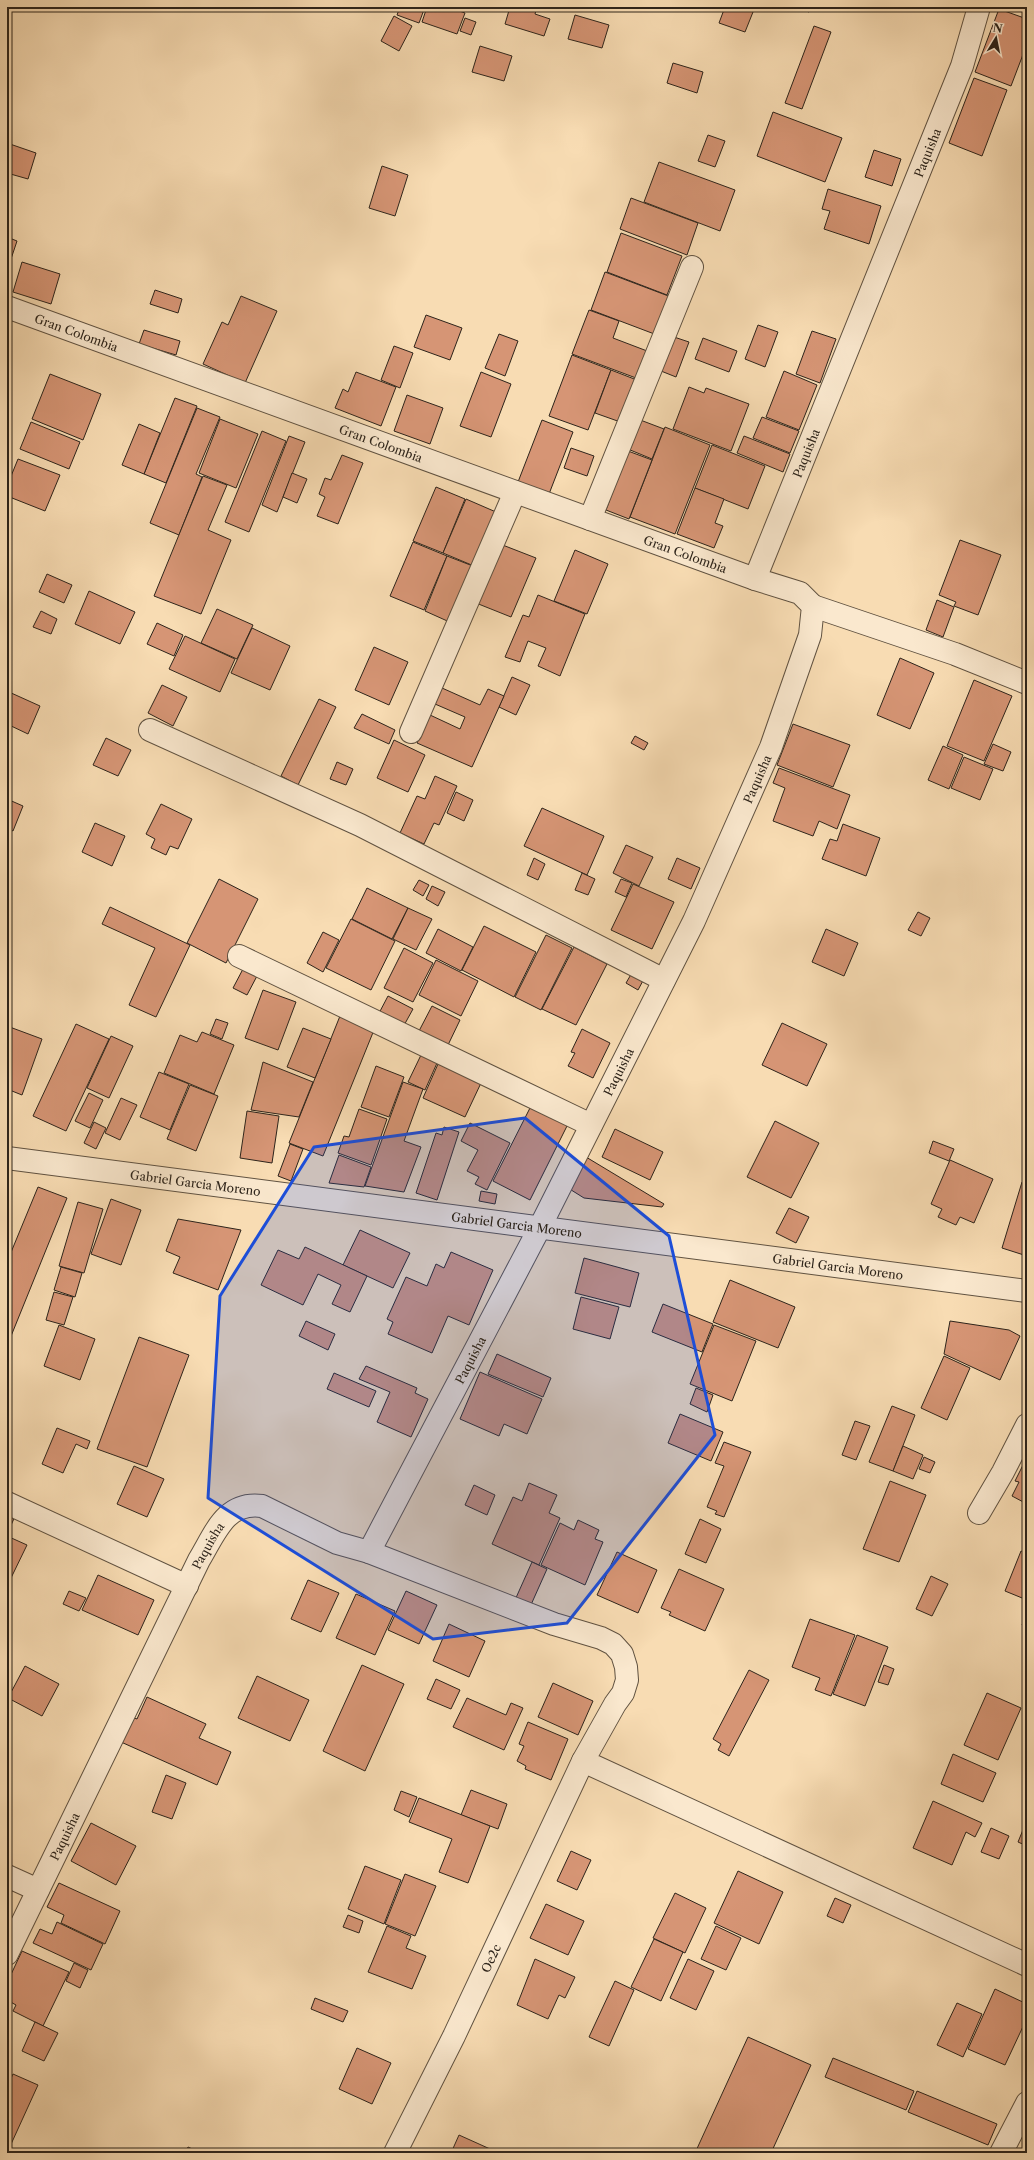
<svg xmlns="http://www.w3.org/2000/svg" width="1034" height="2160" font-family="'Libre Caslon Text',serif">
<rect width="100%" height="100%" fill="#f8dcb3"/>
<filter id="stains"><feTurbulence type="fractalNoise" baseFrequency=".005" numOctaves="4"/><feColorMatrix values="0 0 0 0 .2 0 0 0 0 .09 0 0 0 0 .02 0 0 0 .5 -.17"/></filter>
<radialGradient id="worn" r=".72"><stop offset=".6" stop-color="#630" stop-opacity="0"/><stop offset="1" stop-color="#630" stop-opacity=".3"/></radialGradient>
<g fill="#d69575" stroke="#2d241b">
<polygon points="400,7 425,7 419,23 397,15"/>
<polygon points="427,7 448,7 465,13 457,34 422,22"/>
<polygon points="510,7 524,10 525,7 537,7 535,14 550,19 544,36 505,24"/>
<polygon points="725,7 755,7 745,32 719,23"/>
<polygon points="795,7 811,7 809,12"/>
<polygon points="999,9 1027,19 1027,44 1011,86 975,72"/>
<polygon points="575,15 609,25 602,48 568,39"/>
<polygon points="394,16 412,26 399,51 381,41"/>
<polygon points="465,18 476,22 471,35 460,31"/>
<polygon points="814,26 831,32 802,109 785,103"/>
<polygon points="480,46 512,56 504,81 472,72"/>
<polygon points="673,63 703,72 697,93 667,83"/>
<polygon points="974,78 1007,90 982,156 949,143"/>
<polygon points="773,112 842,138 825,182 757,156"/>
<polygon points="708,135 725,141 715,167 698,161"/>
<polygon points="7,143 36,153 28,179 7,173"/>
<polygon points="874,150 901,159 892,186 865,177"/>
<polygon points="659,162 735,190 720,231 644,202"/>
<polygon points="382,166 408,175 395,216 369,208"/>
<polygon points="828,189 881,206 869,244 824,229 830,211 822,209"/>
<polygon points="631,198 698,223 687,255 620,229"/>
<polygon points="621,233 682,256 667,295 607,272"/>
<polygon points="7,237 17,241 7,271"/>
<polygon points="22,262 60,274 51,304 13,292"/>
<polygon points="605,272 671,297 657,335 591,310"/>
<polygon points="155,290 182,299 178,313 150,304"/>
<polygon points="241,296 277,311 245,383 203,364 222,322 228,325"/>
<polygon points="589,310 619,321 613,338 655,354 644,381 572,354"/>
<polygon points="426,315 462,328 450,360 414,347"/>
<polygon points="758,325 778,332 765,367 745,359"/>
<polygon points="144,330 180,341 176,355 139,344"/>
<polygon points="812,331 836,339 820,383 796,374"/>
<polygon points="499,334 518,341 505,376 485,368"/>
<polygon points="674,337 689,342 676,377 661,371"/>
<polygon points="703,338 737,351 729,372 695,359"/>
<polygon points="394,346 413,353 400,388 381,380"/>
<polygon points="572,355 611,370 588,430 549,416"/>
<polygon points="611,370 642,382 626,424 595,413"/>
<polygon points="784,371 817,385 799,430 766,417"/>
<polygon points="356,372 396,387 381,426 335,408 343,389 348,392"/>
<polygon points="481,372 511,384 491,437 460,426"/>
<polygon points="50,374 101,394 83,440 32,419"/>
<polygon points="689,387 704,393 706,388 749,404 731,451 673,429"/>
<polygon points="407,395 443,408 430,444 394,431"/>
<polygon points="175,398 197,406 166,483 144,474"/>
<polygon points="197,408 220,417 196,474 202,477 179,535 150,523"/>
<polygon points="762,417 799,431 790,453 753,438"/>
<polygon points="635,418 664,429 652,459 623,447"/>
<polygon points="220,419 258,434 236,488 199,473"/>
<polygon points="542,420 573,432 549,494 518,482"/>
<polygon points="31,422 80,442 69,469 20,449"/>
<polygon points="139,424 160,433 144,474 122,465"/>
<polygon points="665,427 710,445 675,534 630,517"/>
<polygon points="262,431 286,441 249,532 225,522"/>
<polygon points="289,436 305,442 277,512 262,505"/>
<polygon points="744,436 790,454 783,472 737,453"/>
<polygon points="712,445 765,466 748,509 695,488"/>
<polygon points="571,448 594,456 587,476 564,468"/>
<polygon points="628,451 652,460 629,519 606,510"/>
<polygon points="342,455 363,463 338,524 317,516 325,497 319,494 325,478 331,480"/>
<polygon points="18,459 60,475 45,511 7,496 7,486"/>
<polygon points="292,473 307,479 297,503 283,497"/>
<polygon points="203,476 227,485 208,530 231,540 201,614 154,596"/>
<polygon points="436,487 465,499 443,553 413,541"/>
<polygon points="695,488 724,499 715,523 723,526 714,548 677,534"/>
<polygon points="466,499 496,512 474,566 443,553"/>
<polygon points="960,540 1001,555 978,615 954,606 956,602 939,595"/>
<polygon points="413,542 447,556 424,610 390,596"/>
<polygon points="500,544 536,558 511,617 476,603"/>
<polygon points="575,550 608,564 587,614 554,601"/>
<polygon points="447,556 478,568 454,624 425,611"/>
<polygon points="47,574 72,585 64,603 39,592"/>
<polygon points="89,591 135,612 120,644 75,624"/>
<polygon points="538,595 585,614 560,676 538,666 546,648 528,641 520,662 505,657 523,615 529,617"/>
<polygon points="937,600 954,607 943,637 926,630"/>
<polygon points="217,609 253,625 237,659 201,643"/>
<polygon points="41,611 57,619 51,634 33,627"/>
<polygon points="157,623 183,635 174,656 147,644"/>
<polygon points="252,628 290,646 270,690 231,673"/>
<polygon points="185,636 235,659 220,692 169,669"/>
<polygon points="374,647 408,662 389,705 355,690"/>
<polygon points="900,658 934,673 910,729 877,715"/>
<polygon points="512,677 530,685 516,715 499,707"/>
<polygon points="974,680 1012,696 984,761 947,746"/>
<polygon points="162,685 187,697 173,726 148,713"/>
<polygon points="442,688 480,705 488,689 504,696 472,767 417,743 430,715 460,729 465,717 435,704"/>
<polygon points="9,692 40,706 28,734 7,724 7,697"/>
<polygon points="319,699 336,707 298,785 281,776"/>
<polygon points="362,714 395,730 389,744 354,728"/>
<polygon points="793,724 850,745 833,787 777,765"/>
<polygon points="635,736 648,743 644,750 631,743"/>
<polygon points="106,738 131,750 118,776 93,765"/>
<polygon points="394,740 425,755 408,792 377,778"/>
<polygon points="993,744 1011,752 1003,771 984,764"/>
<polygon points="943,746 963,755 949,789 928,780"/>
<polygon points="964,757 993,769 980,800 951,788"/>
<polygon points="337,762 353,769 346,785 330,779"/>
<polygon points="779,768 850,795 837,829 819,821 813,836 773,821 785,788 773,783"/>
<polygon points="435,776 457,786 439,825 434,823 424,844 400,833 417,796 425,799"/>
<polygon points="456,792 473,800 464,821 447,813"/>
<polygon points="7,799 23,806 13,831 7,828"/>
<polygon points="161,804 192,819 178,849 170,846 166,855 151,848 155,839 146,834"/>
<polygon points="542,808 604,836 587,875 524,846"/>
<polygon points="95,823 125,836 112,866 82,852"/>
<polygon points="843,824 880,838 866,876 822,859 830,839 837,841"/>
<polygon points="626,845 653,857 639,886 613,873"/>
<polygon points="534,858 545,864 538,880 527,875"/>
<polygon points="677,858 700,868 691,889 668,879"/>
<polygon points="582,873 595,879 588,895 575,890"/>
<polygon points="219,879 258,899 226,963 187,943"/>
<polygon points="621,879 632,883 626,897 615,892"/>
<polygon points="419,880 429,885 423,896 413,890"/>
<polygon points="633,884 674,902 652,949 611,930"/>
<polygon points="432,886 445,892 438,906 426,899"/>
<polygon points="367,888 408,908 392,939 352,919"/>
<polygon points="110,907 190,945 156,1017 129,1005 155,948 102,924"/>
<polygon points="408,908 432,919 416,950 393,939"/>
<polygon points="918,912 930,918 921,936 908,930"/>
<polygon points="351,919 395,941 371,990 326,968"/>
<polygon points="484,926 536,952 514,997 462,970"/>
<polygon points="438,929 473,947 461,971 426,953"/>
<polygon points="826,929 858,943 844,976 812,962"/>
<polygon points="323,932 339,940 323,972 307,963"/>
<polygon points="546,935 572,948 541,1010 515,997"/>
<polygon points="574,947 607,964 576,1025 542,1009"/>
<polygon points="404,948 433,963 413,1002 384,988"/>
<polygon points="436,960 478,981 461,1016 419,995"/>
<polygon points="243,969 257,976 247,995 233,988"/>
<polygon points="633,971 645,977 638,990 626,983"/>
<polygon points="263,990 296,1002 278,1050 245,1038"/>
<polygon points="388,996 413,1009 402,1029 377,1017"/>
<polygon points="432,1006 460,1020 448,1045 419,1031"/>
<polygon points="340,1016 374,1030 323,1156 289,1143"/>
<polygon points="216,1019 228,1023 222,1039 210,1034"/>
<polygon points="782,1023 827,1044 807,1086 762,1065"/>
<polygon points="76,1024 109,1039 66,1131 33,1116"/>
<polygon points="7,1026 42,1039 22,1095 7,1089 11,1071 7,1070"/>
<polygon points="303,1028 331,1039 315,1078 287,1067"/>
<polygon points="582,1029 610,1043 593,1078 568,1066 575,1053 571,1052"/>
<polygon points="202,1032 234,1045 214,1094 164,1073 180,1035 197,1042"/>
<polygon points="111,1036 133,1046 109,1098 87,1088"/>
<polygon points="421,1055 437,1063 425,1090 408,1082"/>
<polygon points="263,1062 313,1082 299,1117 251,1110"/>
<polygon points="438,1064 481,1083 465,1117 423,1098"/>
<polygon points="376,1066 404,1077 389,1117 361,1107"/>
<polygon points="159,1072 189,1084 170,1130 140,1117"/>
<polygon points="403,1082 423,1089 404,1141 421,1147 404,1192 365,1186"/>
<polygon points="190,1085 218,1096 196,1151 167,1139"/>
<polygon points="89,1093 103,1100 90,1128 75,1121"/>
<polygon points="121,1098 137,1105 120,1140 105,1133"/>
<polygon points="531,1106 568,1124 530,1200 493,1181"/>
<polygon points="359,1109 387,1119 371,1165 338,1153 344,1136 349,1137"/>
<polygon points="247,1111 279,1116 272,1163 240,1158"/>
<polygon points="775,1121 819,1143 791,1198 747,1177"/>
<polygon points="94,1122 106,1128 96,1149 84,1143"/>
<polygon points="470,1123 510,1143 487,1190 475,1184 479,1177 467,1171 478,1150 461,1141"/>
<polygon points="444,1127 459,1132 437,1200 416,1193 436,1133 442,1135"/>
<polygon points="615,1129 663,1152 650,1180 602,1157"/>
<polygon points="933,1141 954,1149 949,1161 929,1153"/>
<polygon points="290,1144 303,1149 291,1181 278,1176"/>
<polygon points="339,1155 371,1167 364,1187 329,1183"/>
<polygon points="586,1157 664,1204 662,1207 584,1198 568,1188"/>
<polygon points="950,1160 993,1179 974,1223 960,1217 956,1225 938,1217 942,1209 931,1204"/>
<polygon points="1022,1182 1027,1183 1027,1256 1002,1248"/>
<polygon points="38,1187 67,1198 7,1346 7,1262"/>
<polygon points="481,1191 497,1194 495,1204 479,1201"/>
<polygon points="111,1199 141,1210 121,1265 91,1254"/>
<polygon points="78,1202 103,1209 84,1273 59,1266"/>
<polygon points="789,1208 809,1217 796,1243 776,1233"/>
<polygon points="178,1219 241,1230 218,1290 173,1273 180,1257 166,1251"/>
<polygon points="360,1230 410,1253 393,1288 343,1265"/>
<polygon points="305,1247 367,1276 350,1312 332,1304 341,1285 318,1274 303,1305 261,1285 278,1250 299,1259"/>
<polygon points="451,1252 493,1270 469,1325 448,1316 432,1353 388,1334 393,1322 387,1319 406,1277 427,1286 436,1264 444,1268"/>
<polygon points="584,1258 639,1273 630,1307 575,1293"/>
<polygon points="61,1267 82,1273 75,1297 54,1290"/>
<polygon points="730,1280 795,1307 778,1348 713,1322"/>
<polygon points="54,1292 73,1297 64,1325 46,1320"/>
<polygon points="581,1297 619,1307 610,1339 573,1329"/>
<polygon points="663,1304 713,1324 702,1352 652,1332"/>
<polygon points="306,1321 335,1334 328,1350 299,1336"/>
<polygon points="950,1321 1009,1330 1020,1336 1000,1380 944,1354"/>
<polygon points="59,1325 95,1339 80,1380 44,1366"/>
<polygon points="714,1325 756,1341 732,1401 690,1384"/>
<polygon points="139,1337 189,1355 147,1467 97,1449"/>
<polygon points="497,1354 551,1378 543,1397 488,1374"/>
<polygon points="944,1356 970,1368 947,1420 921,1408"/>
<polygon points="366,1366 417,1388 415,1393 428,1399 411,1437 377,1422 390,1392 359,1379"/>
<polygon points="480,1372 542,1399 527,1434 504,1424 499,1436 460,1419"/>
<polygon points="334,1373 376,1391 369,1407 327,1389"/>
<polygon points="696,1388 713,1395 707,1412 690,1404"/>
<polygon points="892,1406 915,1415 893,1471 869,1462"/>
<polygon points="680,1414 723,1432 711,1461 668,1443"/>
<polygon points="855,1421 870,1426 856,1460 842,1455"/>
<polygon points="57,1428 90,1441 87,1449 76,1444 63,1473 42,1464"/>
<polygon points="724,1442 751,1452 724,1517 715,1514 717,1511 707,1507 724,1466 715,1463"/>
<polygon points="903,1446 923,1455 913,1479 893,1471"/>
<polygon points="924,1457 935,1462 930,1473 919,1469"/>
<polygon points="1027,1457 1027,1504 1012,1496 1019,1482 1015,1481"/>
<polygon points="134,1466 164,1479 147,1517 117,1504"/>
<polygon points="890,1481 926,1495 899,1562 863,1549"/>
<polygon points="529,1483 557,1495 549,1513 560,1518 539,1565 492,1544 513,1497 522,1501"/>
<polygon points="474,1485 495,1495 487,1515 465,1505"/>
<polygon points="7,1508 17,1512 7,1534"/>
<polygon points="700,1519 721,1529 706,1563 685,1554"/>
<polygon points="578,1520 599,1530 595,1539 603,1542 585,1585 541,1565 560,1523 574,1530"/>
<polygon points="7,1536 27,1545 11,1578 7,1576"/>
<polygon points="1021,1551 1027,1553 1027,1600 1005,1591"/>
<polygon points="617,1552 657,1570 638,1613 597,1595"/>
<polygon points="532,1562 547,1569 530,1607 515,1600"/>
<polygon points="679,1569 724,1589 705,1631 669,1615 671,1612 661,1608"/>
<polygon points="98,1575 154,1600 138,1635 82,1610"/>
<polygon points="931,1576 948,1584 932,1616 916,1609"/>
<polygon points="308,1580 339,1593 321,1632 291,1619"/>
<polygon points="69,1591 86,1598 79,1611 63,1604"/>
<polygon points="406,1591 437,1605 419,1644 388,1630"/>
<polygon points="356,1594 395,1611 375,1655 336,1638"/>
<polygon points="1027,1614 1027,1627 1022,1625"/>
<polygon points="810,1619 855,1635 831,1696 815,1690 820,1678 792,1667"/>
<polygon points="449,1624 485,1641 469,1677 433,1661"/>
<polygon points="857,1635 888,1647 865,1706 833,1694"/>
<polygon points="362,1665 404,1684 365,1771 323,1751"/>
<polygon points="884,1665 894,1669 888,1685 878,1682"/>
<polygon points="25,1666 59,1684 42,1716 8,1698"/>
<polygon points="749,1670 769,1680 729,1756 718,1750 721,1744 713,1739"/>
<polygon points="257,1676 309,1700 290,1741 238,1718"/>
<polygon points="436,1679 460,1690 451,1709 427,1699"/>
<polygon points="553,1683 593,1701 578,1735 538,1717"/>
<polygon points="987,1693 1021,1708 998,1760 964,1745"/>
<polygon points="147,1697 206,1724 199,1738 231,1752 217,1785 121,1742 132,1717 137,1719"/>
<polygon points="467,1698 506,1715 511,1703 523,1708 504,1750 453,1727"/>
<polygon points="528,1722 568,1739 551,1780 525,1769 526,1766 517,1761 524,1746 519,1744"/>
<polygon points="953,1754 996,1773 983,1802 941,1784"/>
<polygon points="166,1775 186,1783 172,1819 152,1812"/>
<polygon points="471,1790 507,1804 498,1829 461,1815"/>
<polygon points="401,1791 417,1797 409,1817 394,1810"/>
<polygon points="419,1798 490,1826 468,1883 439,1872 452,1839 409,1822"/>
<polygon points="933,1801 982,1823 975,1837 966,1832 952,1865 913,1848"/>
<polygon points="1027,1820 1027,1846 1018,1842"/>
<polygon points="91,1823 136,1846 116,1885 71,1861"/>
<polygon points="991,1828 1009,1836 999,1859 981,1852"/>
<polygon points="571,1851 591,1860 577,1890 557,1881"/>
<polygon points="365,1866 401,1880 384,1924 348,1909"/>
<polygon points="738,1871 783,1892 759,1944 714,1923"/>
<polygon points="405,1874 436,1886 415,1936 385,1924"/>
<polygon points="59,1883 120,1911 105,1944 61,1923 64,1915 47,1907"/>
<polygon points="675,1893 706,1908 685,1953 653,1938"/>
<polygon points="835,1898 851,1905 843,1923 827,1916"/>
<polygon points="546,1904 584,1921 568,1955 530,1938"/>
<polygon points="348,1915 363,1921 359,1933 343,1927"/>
<polygon points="57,1922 103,1944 91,1970 33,1943 40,1929 52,1934"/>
<polygon points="387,1926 411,1936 406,1948 426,1956 412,1989 368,1972"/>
<polygon points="716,1926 741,1938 726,1970 701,1959"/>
<polygon points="654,1939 683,1952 661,2001 631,1987"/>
<polygon points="22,1951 69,1972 43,2026 13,2011 16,2005 7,2000 7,1983"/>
<polygon points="535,1959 575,1977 565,1998 559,1995 548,2019 517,2005"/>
<polygon points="688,1959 714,1971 696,2010 670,1998"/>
<polygon points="74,1963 88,1970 80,1988 66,1981"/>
<polygon points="615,1981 634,1990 609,2046 589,2037"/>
<polygon points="995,1989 1027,2004 1027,2018 1005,2065 968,2049"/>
<polygon points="315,1998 348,2011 343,2022 311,2009"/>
<polygon points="957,2003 982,2014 963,2057 937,2045"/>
<polygon points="35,2022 58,2033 44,2061 22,2051"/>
<polygon points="748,2037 811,2065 771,2153 695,2153"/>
<polygon points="357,2048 391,2063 372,2104 339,2089"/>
<polygon points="833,2058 914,2091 906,2110 825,2077"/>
<polygon points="13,2074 38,2085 7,2153 7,2087"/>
<polygon points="917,2091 997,2124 988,2145 908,2112"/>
<polygon points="459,2135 499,2153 451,2153"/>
<polygon points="188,2147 201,2153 185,2153"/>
</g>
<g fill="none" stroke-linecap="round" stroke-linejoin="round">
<defs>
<g id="minor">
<path id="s1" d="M7 307 755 579"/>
<polyline points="590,519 692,267"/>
<polyline points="813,606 955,654 1027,683"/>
<polyline points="150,730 360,825 664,980"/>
<polyline points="411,732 515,492"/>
<polyline points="239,956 591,1125"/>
<path id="s2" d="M7 1158 1027 1291"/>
<polyline points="7,1503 187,1586"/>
<polyline points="979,1513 1003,1472 1027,1425"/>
<polyline points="369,1552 554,1624 601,1638 613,1644 622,1654 626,1667 627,1680 623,1693 615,1704 583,1761 1027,1965"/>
<polyline points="7,1876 38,1890"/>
<path id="s3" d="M7 1954 199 1560C215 1534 225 1501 262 1506L337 1543 369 1552 539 1229 694 921 771 747 810 635 813 606 800 593 755 579 962 66 979 7"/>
<path id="s4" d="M395 2153 454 2036 583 1761"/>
<polyline points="1001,2153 1027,2103"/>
</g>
</defs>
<use href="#minor" stroke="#605241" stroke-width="24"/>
<use href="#minor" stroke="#fae8ce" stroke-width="22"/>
</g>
<path fill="#1d4ed8" fill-opacity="0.2" stroke="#1d4ed8" stroke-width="3" stroke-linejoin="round" d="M525 1118 669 1236 715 1435 567 1623 433 1639 208 1498 220 1296 314 1147Z"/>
<g text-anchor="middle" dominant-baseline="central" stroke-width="3" stroke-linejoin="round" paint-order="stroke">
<g font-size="12" fill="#2d241b" stroke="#fae8ce">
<text stroke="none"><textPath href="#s3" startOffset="2218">Paquisha</textPath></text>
<text stroke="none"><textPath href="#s1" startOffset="74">Gran Colombia</textPath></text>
<text stroke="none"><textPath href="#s1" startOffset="398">Gran Colombia</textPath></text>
<text stroke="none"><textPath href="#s3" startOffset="1894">Paquisha</textPath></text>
<text stroke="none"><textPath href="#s1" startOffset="722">Gran Colombia</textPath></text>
<text stroke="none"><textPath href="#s3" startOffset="1510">Paquisha</textPath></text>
<text stroke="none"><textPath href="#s3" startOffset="1186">Paquisha</textPath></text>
<text stroke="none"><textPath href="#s2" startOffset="190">Gabriel Garcia Moreno</textPath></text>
<text stroke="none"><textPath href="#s2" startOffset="514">Gabriel Garcia Moreno</textPath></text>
<text stroke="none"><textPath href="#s2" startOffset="838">Gabriel Garcia Moreno</textPath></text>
<text stroke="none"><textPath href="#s3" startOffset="862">Paquisha</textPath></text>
<text stroke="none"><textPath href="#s3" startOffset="455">Paquisha</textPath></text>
<text stroke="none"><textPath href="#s3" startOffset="131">Paquisha</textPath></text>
<text stroke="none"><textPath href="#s4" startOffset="217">Oe2c</textPath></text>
</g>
</g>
<rect width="1034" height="2160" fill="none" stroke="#f8dcb3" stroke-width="24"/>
<rect x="8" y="8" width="1018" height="2144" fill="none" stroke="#2d241b" stroke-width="2"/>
<rect x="12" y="12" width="1010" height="2136" fill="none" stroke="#2d241b"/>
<g transform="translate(996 38) rotate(10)" stroke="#fae8ce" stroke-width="3" paint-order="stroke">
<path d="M0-3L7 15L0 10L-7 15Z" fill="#2d241b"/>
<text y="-6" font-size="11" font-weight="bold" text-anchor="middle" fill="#2d241b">N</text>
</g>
<rect width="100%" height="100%" filter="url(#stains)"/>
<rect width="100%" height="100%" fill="url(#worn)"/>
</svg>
